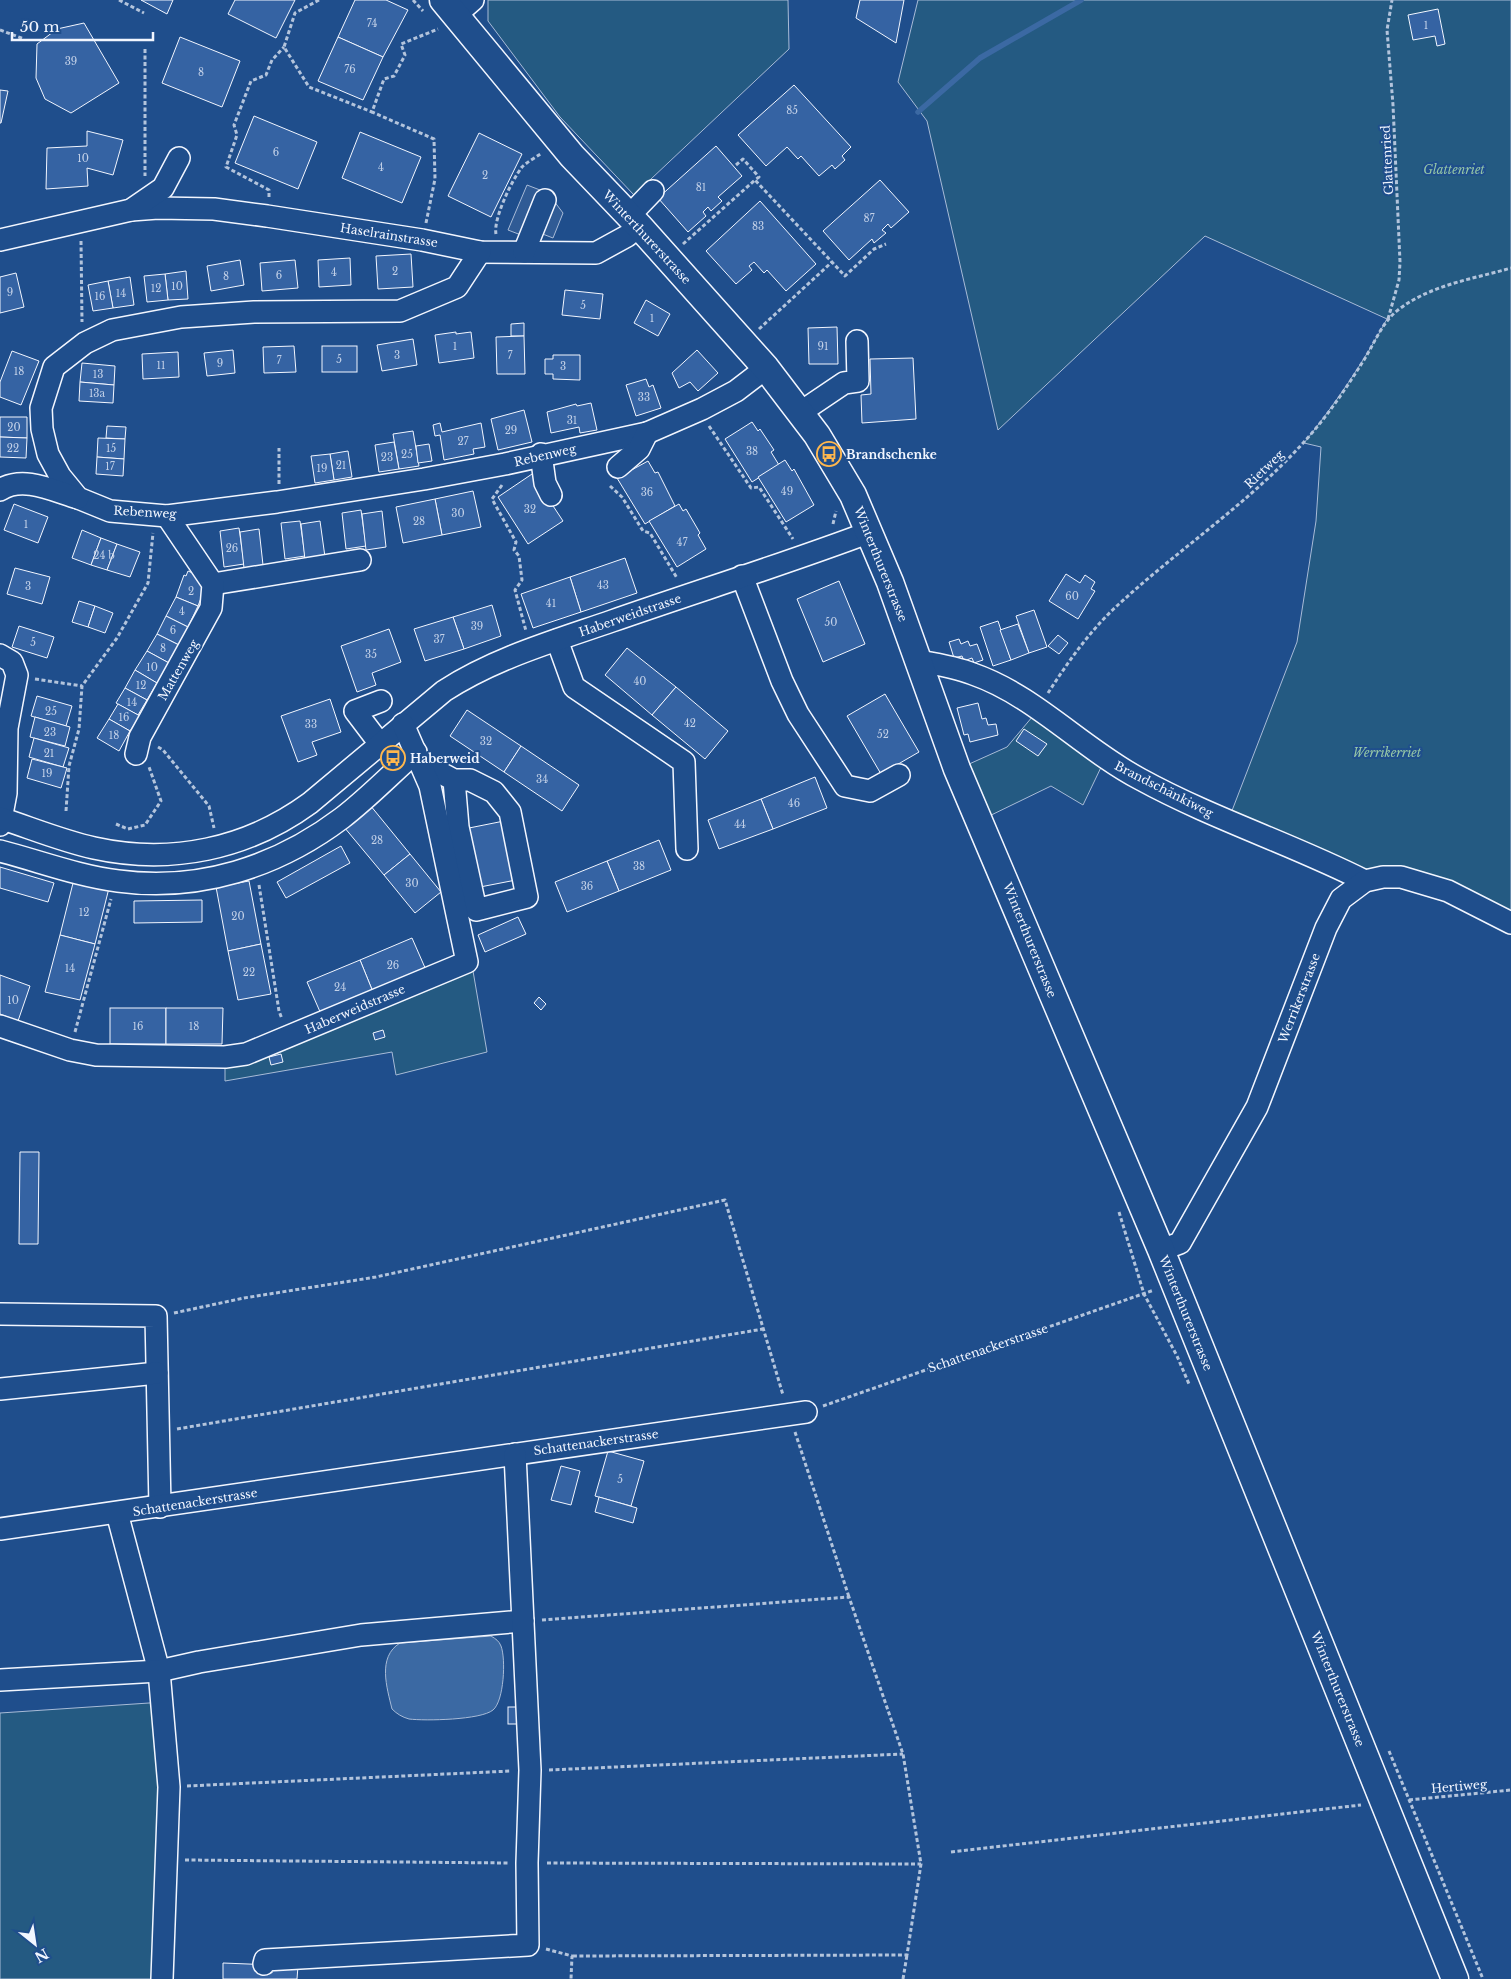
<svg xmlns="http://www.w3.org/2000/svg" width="1511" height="1979" font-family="'Libre Baskerville',serif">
<rect width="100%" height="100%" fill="#1f4e8c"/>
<g fill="#245a82" stroke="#a8bbd7">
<polygon points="488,0 788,0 789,49 634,195 560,117 488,21"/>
<path d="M918 0H1511V923L1228 821 1297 642 1316 521 1321 447 1304 443C1336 403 1363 363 1387 319L1205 236 998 430 927 121 898 82Z"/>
<polygon points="1038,710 1105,759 1083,805 1051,786 981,820 958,769 1007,747"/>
<polygon points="473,971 487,1052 396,1075 392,1052 225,1081 225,1057 380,998"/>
<polygon points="164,1702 152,1979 0,1979 0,1713"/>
</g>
<g fill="#305b95" stroke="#a8bbd7">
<polygon points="527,185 540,190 521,235 508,230"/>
<polygon points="554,201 563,213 553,238 540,233"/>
</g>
<path fill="#3b69a3" stroke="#a8bbd7" d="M491 1636C496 1639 499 1641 501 1646 506 1659 504 1701 493 1710 481 1720 425 1721 409 1719 402 1717 397 1714 392 1709 387 1688 377 1657 400 1643Z"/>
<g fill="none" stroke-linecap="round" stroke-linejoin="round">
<polyline stroke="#3b69a3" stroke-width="5.5" points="918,112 980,58 1081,0"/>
</g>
<g fill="#3563a3" stroke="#f2f6ff">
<polygon points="141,0 173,0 167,14"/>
<polygon points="235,0 295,0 276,38 228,14"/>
<polygon points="355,0 386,0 408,10 383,57 338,37"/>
<polygon points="860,0 904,0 896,43 856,18"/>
<polygon points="1438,9 1445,44 1437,46 1435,36 1413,40 1408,15"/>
<polygon points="84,23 119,83 71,113 45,99 36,78 37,44 57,29"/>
<polygon points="180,37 240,61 222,107 162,83"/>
<polygon points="338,37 383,57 363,100 318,81"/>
<polygon points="794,85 851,147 842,156 845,160 835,169 832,165 819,176 801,156 798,159 787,147 766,166 738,135"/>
<polygon points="0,90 8,91 1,123 0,123"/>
<polygon points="254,116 317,142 298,189 235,163"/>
<polygon points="87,131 123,140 113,175 87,168 88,186 46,189 47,148 87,146"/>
<polygon points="360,132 421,157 402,203 342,178"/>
<polygon points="479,133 522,154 491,217 448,196"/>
<polygon points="716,146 742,176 718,197 722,201 711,211 708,207 703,212 706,216 688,232 658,198"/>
<polygon points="880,180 909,212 891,228 888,224 882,230 886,233 874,243 872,239 849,260 823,231"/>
<polygon points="760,201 816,264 786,291 767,270 764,273 754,262 749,266 752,270 736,284 706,251"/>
<polygon points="411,254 413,287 378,289 376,256"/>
<polygon points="350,258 351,285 319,287 318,260"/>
<polygon points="240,260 244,285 211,291 207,266"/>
<polygon points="295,260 298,288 262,291 260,263"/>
<polygon points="186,271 188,299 168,300 165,274"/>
<polygon points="16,273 24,307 0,313 0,277"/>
<polygon points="165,274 168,300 147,302 144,276"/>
<polygon points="130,277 134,305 113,308 108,281"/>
<polygon points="108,281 113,308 93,311 88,285"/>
<polygon points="565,290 603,294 600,319 562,315"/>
<polygon points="646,300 670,314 658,336 634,323"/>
<polygon points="524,323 524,336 511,336 511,324"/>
<polygon points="837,327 838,364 809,364 808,328"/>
<polygon points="456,332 456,334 471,332 474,358 439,363 435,335"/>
<polygon points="524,336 525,374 497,374 496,337"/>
<polygon points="413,339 417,365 382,371 377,345"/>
<polygon points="294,346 296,372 264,373 263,347"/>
<rect x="322" y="346" width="35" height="26"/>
<polygon points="233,350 235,373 207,376 204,353"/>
<polygon points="697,350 718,373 698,391 690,382 679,388 672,373"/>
<polygon points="12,351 39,361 21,405 0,397 0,382"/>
<polygon points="178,352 179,377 143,379 142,354"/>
<polygon points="553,355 580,355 580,380 553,379 553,374 545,374 545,359 553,359"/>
<polygon points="913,358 916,419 862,423 861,395 871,394 870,359"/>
<polygon points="82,363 115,366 114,385 80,382"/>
<polygon points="646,379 649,387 653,385 661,408 636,416 626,385"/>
<polygon points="80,382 114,385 113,403 79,401"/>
<polygon points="591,403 597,430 580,433 579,427 551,433 547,412 576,404 577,406"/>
<polygon points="524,410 532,442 498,450 491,419"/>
<polygon points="0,417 27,417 27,438 0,437"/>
<polygon points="752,422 758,431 760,429 774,450 771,452 779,465 752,482 725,439"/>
<polygon points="440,423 442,432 481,423 485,447 473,449 474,454 444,460 440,435 435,436 433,425"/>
<polygon points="107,426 126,427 125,439 106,438"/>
<polygon points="413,431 419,466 399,469 393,434"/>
<polygon points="0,437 27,438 26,458 0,457"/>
<polygon points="98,438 125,439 124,459 97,457"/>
<polygon points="394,442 399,469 379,472 375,445"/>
<polygon points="429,444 432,461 418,463 416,446"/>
<polygon points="348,451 352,477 334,480 330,454"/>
<polygon points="330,454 334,480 315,483 311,456"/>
<polygon points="97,457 124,459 123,476 96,474"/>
<polygon points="785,460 792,471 794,469 814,505 786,522 758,477"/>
<polygon points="648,461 655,473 658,472 675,506 645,524 617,478"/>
<polygon points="532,474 563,521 528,544 498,497"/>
<polygon points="473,491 481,527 442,535 435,499"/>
<polygon points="435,499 442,535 403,543 396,507"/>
<polygon points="14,504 48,517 38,543 4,530"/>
<polygon points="679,504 683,511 686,509 700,533 698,535 706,549 677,567 649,521"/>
<polygon points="361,510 366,546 346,549 342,513"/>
<polygon points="382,511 386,547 366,550 362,514"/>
<polygon points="300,521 305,556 285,559 281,523"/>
<polygon points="320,521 325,557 305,560 301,524"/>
<polygon points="239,528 244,564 224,567 220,531"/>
<polygon points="259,529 263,565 244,568 240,532"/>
<polygon points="82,530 101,538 91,565 72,558"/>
<polygon points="101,538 117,544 107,570 91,565"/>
<polygon points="117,544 140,552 130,577 107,570"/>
<polygon points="625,558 637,593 581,612 570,577"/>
<polygon points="15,568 50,577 42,604 7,594"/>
<polygon points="188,571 202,577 206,585 198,606 176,597 184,575 186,576"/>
<polygon points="1066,574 1080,583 1085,575 1095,582 1091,589 1095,591 1078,619 1049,601"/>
<polygon points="570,577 581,612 533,628 521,594"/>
<polygon points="839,581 865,644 823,662 797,599"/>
<polygon points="176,597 198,606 188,627 166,616"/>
<polygon points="79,601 95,606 88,627 72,622"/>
<polygon points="492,605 501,636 464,649 453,617"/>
<polygon points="95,606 113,613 105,633 88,627"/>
<polygon points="1034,610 1047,647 1029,653 1016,616"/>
<polygon points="166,616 188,627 179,645 157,634"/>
<polygon points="453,617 464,649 425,661 414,629"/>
<polygon points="998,621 1011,660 993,666 980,627"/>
<polygon points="1018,624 1029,653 1011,660 1000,630"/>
<polygon points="19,626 54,637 47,658 12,647"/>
<polygon points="389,629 401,662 372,673 376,685 357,692 341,646"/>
<polygon points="157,634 179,645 169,663 147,651"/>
<polygon points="1058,635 1068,643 1059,654 1048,646"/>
<polygon points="959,639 961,644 968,641 970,646 977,644 983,660 974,663 972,658 964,661 962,656 954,658 949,642"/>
<polygon points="627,648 676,687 652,715 605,675"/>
<polygon points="147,651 169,663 157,683 135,670"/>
<polygon points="135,670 157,683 147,700 125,688"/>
<polygon points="676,687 728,731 705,759 652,715"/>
<polygon points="125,688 147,700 138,715 116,703"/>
<polygon points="885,694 919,752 881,774 847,716"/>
<polygon points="37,696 72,706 66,726 31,716"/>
<polygon points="330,699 341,732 312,742 317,755 298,762 281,716"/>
<polygon points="978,703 982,719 986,718 988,725 996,724 998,735 970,742 968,734 964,735 957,708"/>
<polygon points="118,704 140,716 130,731 109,719"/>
<polygon points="467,710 521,746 504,772 450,736"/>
<polygon points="35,717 70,727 65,746 30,737"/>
<polygon points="109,719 130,731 119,751 97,738"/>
<polygon points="1024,729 1047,744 1038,756 1016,741"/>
<polygon points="34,738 69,748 63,767 29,757"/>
<polygon points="521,746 579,785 562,811 504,772"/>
<polygon points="32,759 67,768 61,788 27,778"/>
<polygon points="815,777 827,808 773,829 761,799"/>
<polygon points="761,799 773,829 719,849 708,820"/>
<polygon points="370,805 410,854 384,875 344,827"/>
<polygon points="504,821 516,880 480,887 469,828"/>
<polygon points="659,840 671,870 619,891 607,861"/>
<polygon points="341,846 350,863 286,898 277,882"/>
<polygon points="410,854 441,892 415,913 384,875"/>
<polygon points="607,861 619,891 567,912 555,882"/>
<polygon points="0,867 54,883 48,902 0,888"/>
<polygon points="74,879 109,888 95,944 60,935"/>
<polygon points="249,881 261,944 228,951 216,887"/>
<polygon points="202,900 202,922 134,923 134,901"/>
<polygon points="518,917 526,934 485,952 478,935"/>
<polygon points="60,935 95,944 80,1000 45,992"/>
<polygon points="412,938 426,970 373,992 360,960"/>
<polygon points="261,944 271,994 238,1000 228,951"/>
<polygon points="360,960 373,992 321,1014 307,982"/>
<polygon points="0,975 30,986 18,1021 0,1014"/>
<polygon points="539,997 546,1004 541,1010 534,1003"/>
<rect x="110" y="1008" width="56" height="36"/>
<polygon points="166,1008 223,1008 222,1044 166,1044"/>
<polygon points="383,1030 385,1037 375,1040 373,1033"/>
<polygon points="281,1054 283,1062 271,1065 269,1057"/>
<polygon points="20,1152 39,1152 38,1244 19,1244"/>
<polygon points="608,1451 644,1461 631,1506 595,1496"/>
<polygon points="561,1466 580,1471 571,1505 551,1500"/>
<polygon points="599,1497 637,1508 633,1523 595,1512"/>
<rect x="508" y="1707" width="15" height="17"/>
<polygon points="223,1963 298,1966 297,1979 223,1979"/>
</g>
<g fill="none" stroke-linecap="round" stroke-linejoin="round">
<defs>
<g id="minor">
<polyline points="456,15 473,0"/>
<polyline points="131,210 158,208 214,209 267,216 422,240 480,252 596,253 627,236 639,226"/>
<polyline points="629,216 653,191"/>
<polyline points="0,240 131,210 163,188 179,158"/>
<polyline points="480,252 457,287 400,311 254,312 181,317 112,330 85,343 54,367 41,408 42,429 48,454 60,476 78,498 110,511 167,516 277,502 424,479 505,464 647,433 702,409 736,391 766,368"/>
<polyline points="524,252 545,200"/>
<polyline points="801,412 844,383 858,381 857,341"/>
<polyline points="541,454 545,483 551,495"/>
<polyline points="618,467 639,449 647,433"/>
<path d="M0 490C23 475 54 491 78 498"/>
<polyline points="742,576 782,681 798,714 845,786 870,791 899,775"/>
<polyline points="213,584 360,560"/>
<polyline points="557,640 574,687 684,762 687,849"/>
<polyline points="0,655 12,662 17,675 7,728 6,793 0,825"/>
<path d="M918 661C936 664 956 667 973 674 1034 695 1083 749 1140 779 1213 819 1292 844 1365 881"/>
<polyline points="380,744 355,711 381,701"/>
<polyline points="136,754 140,737 211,608 213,584 167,516"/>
<polyline points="420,762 454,780 458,827 476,910 527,897 510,812 494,792 470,780 454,780"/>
<path d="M0 818C31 828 62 841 94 848 171 865 247 849 310 803L444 691C495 658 554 641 612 621 698 591 785 564 870 532"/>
<path d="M0 851C39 861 78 876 118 881 199 892 277 867 342 818 368 798 391 774 416 752"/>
<polyline points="0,1026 70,1050 96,1055 225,1057 246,1054 467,962 430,786 403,724"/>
<polyline points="1161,1250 1180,1243 1257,1107 1326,928 1341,899 1365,881 1383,877 1401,877 1448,891 1511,923"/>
<polyline points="0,1314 156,1316 160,1507"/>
<polyline points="0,1389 157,1373"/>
<polyline points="117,1513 159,1671 169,1787 162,1979"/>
<polyline points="0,1529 806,1412"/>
<polyline points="0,1680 159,1671 199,1662 361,1635 523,1621"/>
<polyline points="264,1964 265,1960 528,1945 527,1863 530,1770 515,1454"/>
</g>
<polyline id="major" points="443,0 572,156 639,226 766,368 817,435 853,495 890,582 957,769 1161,1250 1455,1979"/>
</defs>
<use href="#minor" stroke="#f2f6ff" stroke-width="24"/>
<use href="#major" stroke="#f2f6ff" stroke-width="29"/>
<g stroke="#b3c4dc" stroke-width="3" stroke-dasharray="4 2.5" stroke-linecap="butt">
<polyline points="119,0 144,13"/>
<polyline points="319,0 295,13 284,47 309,87 372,112"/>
<polyline points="413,0 423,11"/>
<polyline points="0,30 24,39"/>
<polyline points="145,49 145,176"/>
<polyline points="736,165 743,159 759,177 755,180 845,276 874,249 886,244"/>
<polyline points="269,197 269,190 226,167 237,135 234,125 251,81 266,75 272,60 284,47"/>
<polyline points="426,223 435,179 434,139 372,112 384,79 394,76 405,55 401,44 438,29"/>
<path d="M496 234C493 219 512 180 522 167 527 162 536 157 542 153"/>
<polyline points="81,241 82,322"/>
<polyline points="683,244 755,180"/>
<polyline points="1388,319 1399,280 1400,262 1393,105 1387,30 1392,0"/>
<polyline points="759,329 832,262"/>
<polyline points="709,426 751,488 759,487 793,539"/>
<polyline points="279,484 279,448"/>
<polyline points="502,485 492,499 516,542 514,550 519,556 522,580 515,590 526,631"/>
<polyline points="610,486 622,497 643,531 650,533 677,578"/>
<polyline points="833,524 836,511"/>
<polyline points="35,679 82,686"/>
<path d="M1048 693C1068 662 1091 629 1119 604 1179 549 1249 503 1304 442 1326 418 1345 390 1362 363 1374 345 1381 323 1398 310 1430 285 1473 279 1511 268"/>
<polyline points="158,747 163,750 209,806 214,828"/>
<polyline points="66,811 69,766 79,729 82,686 117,638 148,583 153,533"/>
<polyline points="116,824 128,829 145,825 161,801 149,767"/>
<polyline points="259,885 279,1011 282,1019"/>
<polyline points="75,1032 111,899"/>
<polyline points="1119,1212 1144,1294 1177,1356 1189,1384"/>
<polyline points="174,1313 244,1298 376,1277 725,1200 783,1395"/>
<polyline points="823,1406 1154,1290"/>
<polyline points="177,1429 763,1329"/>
<polyline points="795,1432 849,1597"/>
<polyline points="542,1620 849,1597 903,1754 921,1864 907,1955 572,1956"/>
<polyline points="1389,1751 1483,1979"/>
<polyline points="549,1770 903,1754"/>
<polyline points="187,1786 511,1771"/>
<polyline points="1409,1800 1511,1790"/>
<polyline points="951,1852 1361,1805"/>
<polyline points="185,1860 508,1863"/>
<polyline points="547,1863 921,1864"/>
<polyline points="546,1949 572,1956 571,1979"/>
<polyline points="903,1979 907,1955"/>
</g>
<use href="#minor" stroke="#1f4e8c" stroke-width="21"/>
<use href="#major" stroke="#1f4e8c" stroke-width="26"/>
</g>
<defs>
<symbol id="bus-ring" viewBox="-11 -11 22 22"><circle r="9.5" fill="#1f4e8c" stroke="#ffb74d" stroke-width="1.5"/><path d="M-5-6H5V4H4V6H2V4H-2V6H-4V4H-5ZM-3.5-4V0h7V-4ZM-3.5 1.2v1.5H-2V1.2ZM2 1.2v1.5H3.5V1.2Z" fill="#ffb74d"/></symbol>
</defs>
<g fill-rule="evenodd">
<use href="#bus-ring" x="815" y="440" width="28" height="28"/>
<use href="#bus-ring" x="379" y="744" width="28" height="28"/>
</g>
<g text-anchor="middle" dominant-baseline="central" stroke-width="4" stroke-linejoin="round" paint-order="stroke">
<g font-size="10" fill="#c3d1e8">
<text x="372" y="23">74</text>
<text x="1426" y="25">1</text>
<text x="71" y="61">39</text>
<text x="350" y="69">76</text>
<text x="201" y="72">8</text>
<text x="792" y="110">85</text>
<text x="276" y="152">6</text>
<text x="83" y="158">10</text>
<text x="381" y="167">4</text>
<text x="485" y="175">2</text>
<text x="701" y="187">81</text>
<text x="869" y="218">87</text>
<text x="758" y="226">83</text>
<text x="395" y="271">2</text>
<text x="334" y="272">4</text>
<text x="279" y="275">6</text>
<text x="226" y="276">8</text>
<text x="177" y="286">10</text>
<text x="156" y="288">12</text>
<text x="10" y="292">9</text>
<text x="121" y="293">14</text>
<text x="100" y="296">16</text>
<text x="583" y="305">5</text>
<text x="652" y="318">1</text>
<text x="455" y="346">1</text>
<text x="823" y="346">91</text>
<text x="397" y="355">3</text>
<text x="510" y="355">7</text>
<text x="339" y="359">5</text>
<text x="279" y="360">7</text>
<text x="220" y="363">9</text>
<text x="161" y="365">11</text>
<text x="563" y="366">3</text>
<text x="19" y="371">18</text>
<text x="98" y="374">13</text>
<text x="97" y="393">13a</text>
<text x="644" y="397">33</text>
<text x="572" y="420">31</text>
<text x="14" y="427">20</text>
<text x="511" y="430">29</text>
<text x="463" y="441">27</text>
<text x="13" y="448">22</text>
<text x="111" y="448">15</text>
<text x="752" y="451">38</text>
<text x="407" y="454">25</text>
<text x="387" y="457">23</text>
<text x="341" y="465">21</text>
<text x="110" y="466">17</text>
<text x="322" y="468">19</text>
<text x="787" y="491">49</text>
<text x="647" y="492">36</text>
<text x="530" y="509">32</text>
<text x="458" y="513">30</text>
<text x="419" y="521">28</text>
<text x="26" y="524">1</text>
<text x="682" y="542">47</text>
<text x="232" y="548">26</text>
<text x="104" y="555">24 b</text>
<text x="603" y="585">43</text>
<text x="28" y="586">3</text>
<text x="191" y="591">2</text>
<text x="1072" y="596">60</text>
<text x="551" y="603">41</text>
<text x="182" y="611">4</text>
<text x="831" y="622">50</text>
<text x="477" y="626">39</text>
<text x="173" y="630">6</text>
<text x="439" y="639">37</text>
<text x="33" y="642">5</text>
<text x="163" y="648">8</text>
<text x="371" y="654">35</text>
<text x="152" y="667">10</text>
<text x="640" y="681">40</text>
<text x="141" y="685">12</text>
<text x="132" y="702">14</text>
<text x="51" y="711">25</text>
<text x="124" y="717">16</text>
<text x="690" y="723">42</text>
<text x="311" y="724">33</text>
<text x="50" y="732">23</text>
<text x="883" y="734">52</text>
<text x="114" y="735">18</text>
<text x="486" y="741">32</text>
<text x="49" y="753">21</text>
<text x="47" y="773">19</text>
<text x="542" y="779">34</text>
<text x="794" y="803">46</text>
<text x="740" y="824">44</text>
<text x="377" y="840">28</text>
<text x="639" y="866">38</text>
<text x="412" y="883">30</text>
<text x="587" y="886">36</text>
<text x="84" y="912">12</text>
<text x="238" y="916">20</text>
<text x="393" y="965">26</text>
<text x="70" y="968">14</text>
<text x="249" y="972">22</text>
<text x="340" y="987">24</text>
<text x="13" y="1000">10</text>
<text x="138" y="1026">16</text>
<text x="194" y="1026">18</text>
<text x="620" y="1479">5</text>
</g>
<g font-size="12" fill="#f2f6ff" stroke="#1f4e8c">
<text transform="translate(1387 160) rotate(-93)">Glattenried</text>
<text transform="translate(389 235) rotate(9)">Haselrainstrasse</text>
<text transform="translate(647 237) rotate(47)">Winterthurerstrasse</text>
<text transform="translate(545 455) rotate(-13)">Rebenweg</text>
<text transform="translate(1264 469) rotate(-44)">Rietweg</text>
<text transform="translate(145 512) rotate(3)">Rebenweg</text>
<text transform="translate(881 564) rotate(68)">Winterthurerstrasse</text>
<text transform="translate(630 615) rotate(-19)">Haberweidstrasse</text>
<text transform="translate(178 670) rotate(-60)">Mattenweg</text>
<text transform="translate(1164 789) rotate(27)">Brandschänkiweg</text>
<text transform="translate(1030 940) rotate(68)">Winterthurerstrasse</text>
<text transform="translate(1299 998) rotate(-69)">Werrikerstrasse</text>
<text transform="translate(355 1009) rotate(-23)">Haberweidstrasse</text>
<text transform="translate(1186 1313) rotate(68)">Winterthurerstrasse</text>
<text transform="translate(988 1348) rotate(-19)">Schattenackerstrasse</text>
<text transform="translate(596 1442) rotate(-8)">Schattenackerstrasse</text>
<text transform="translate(195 1502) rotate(-9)">Schattenackerstrasse</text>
<text transform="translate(1338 1689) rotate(68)">Winterthurerstrasse</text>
<text transform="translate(1459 1786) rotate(-5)">Hertiweg</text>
</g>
<g font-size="12" font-style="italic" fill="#97c8a6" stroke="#1f4e8c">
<text x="1454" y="169">Glattenriet</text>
<text x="1387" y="752">Werrikerriet</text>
</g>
<g font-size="12" font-weight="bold" fill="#f2f6ff" stroke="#1f4e8c" text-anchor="start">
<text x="846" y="454">Brandschenke</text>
<text x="410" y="758">Haberweid</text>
</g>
</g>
<g transform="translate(35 1944) rotate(150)" stroke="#1f4e8c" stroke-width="4" paint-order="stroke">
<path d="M0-4L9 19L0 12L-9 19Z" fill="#f2f6ff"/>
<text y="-8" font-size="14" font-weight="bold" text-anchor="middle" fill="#f2f6ff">N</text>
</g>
<path d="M12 32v8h141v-8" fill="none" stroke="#f2f6ff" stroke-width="2.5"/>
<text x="20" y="32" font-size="15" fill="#f2f6ff" stroke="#1f4e8c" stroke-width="4" paint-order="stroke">50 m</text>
</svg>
